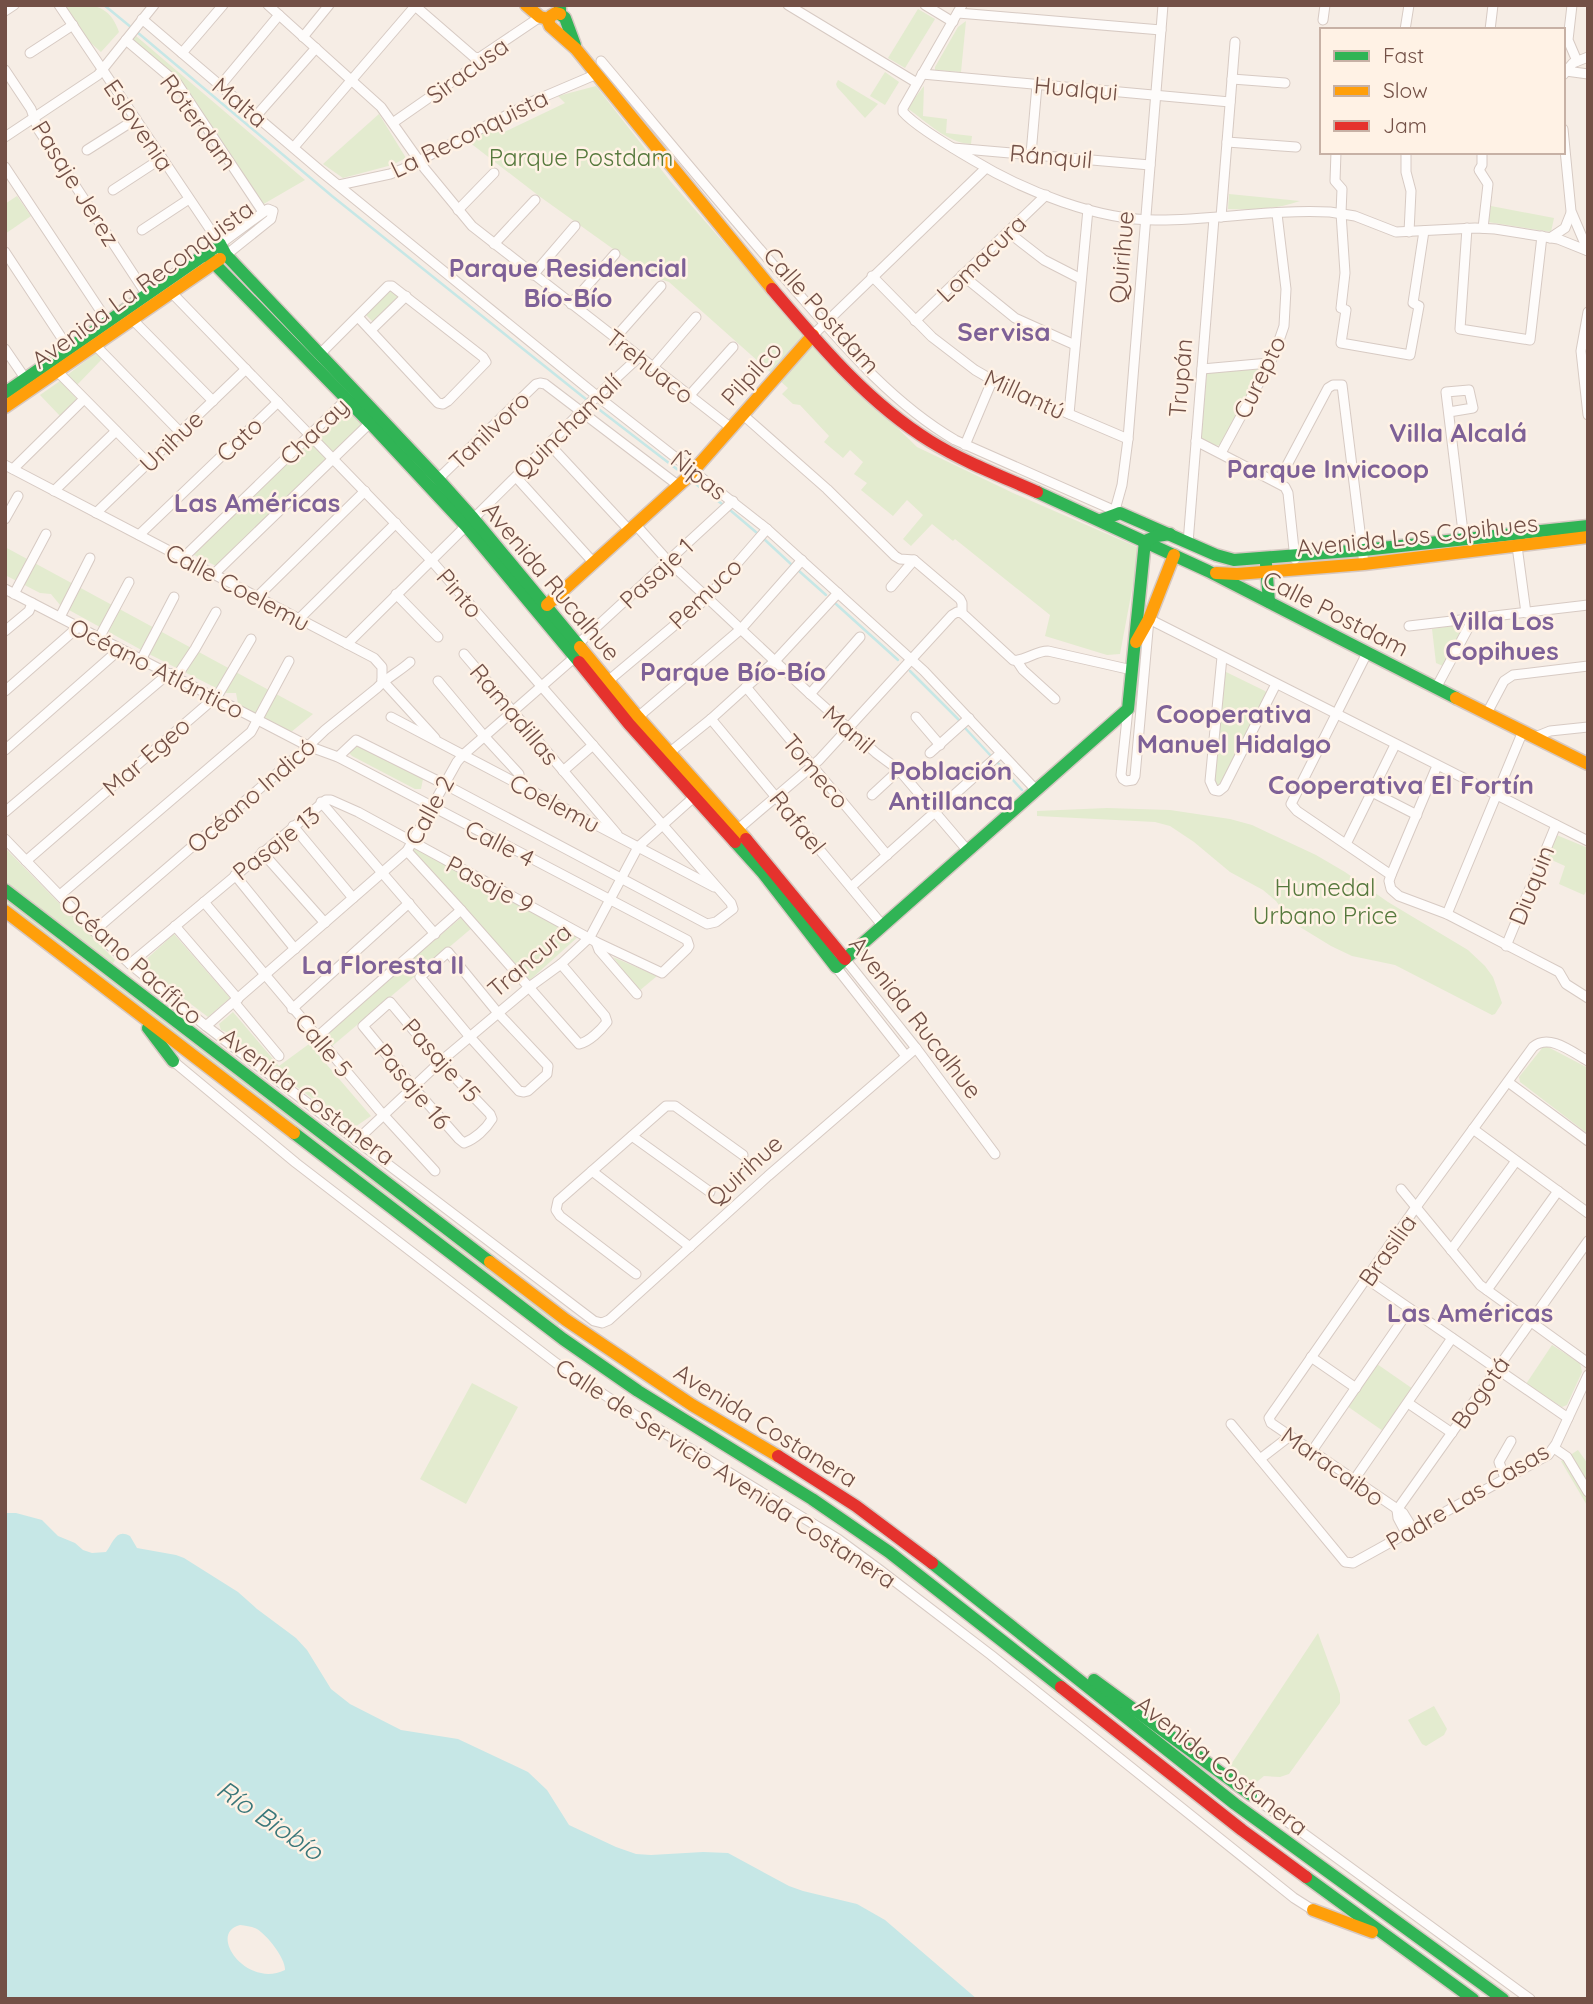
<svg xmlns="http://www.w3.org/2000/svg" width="1593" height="2004" font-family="Quicksand,sans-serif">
<rect width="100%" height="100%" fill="#f6ede5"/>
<g fill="#e3ebcf">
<path d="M61 5C89 5 108 1 119 32L101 52 84 37Z"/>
<polygon points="918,9 935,19 905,68 888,58"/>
<polygon points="966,21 961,72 935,70 935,67 958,27"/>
<polygon points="129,30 305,180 255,209 171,82 130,41"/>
<polygon points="885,72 899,82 885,105 870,96"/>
<polygon points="838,80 878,104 865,118 837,87 836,84"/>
<polygon points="596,86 671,182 815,348 917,447 1013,493 1137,547 1137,563 1120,654 1107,655 1045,636 1050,615 955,539 953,541 932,524 911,546 903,539 923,515 907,500 893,516 861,490 867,483 854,474 863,462 850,450 843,458 824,442 829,436 800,405 793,404 782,394 788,388 669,282 651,276 539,196 469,142 493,127 502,133 565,103 558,96"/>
<path d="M924 86 923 116 947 119 946 133 972 136 971 144C947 143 926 121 907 108Z"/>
<polygon points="379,114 406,158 392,165 343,178 323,164"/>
<path d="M1229 194 1300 201C1277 209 1252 210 1228 209Z"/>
<polygon points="17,196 31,216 5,234 5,204"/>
<polygon points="1491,206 1554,218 1551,232 1488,222"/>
<polygon points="388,289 394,290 401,296 374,323 364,313"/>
<polygon points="96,353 102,359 76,386 66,376"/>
<path d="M1259 368 1261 371 1221 445C1214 447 1204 442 1201 436L1207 372Z"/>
<polygon points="60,381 76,398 77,402 61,417 40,395"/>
<polygon points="344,406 363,425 336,453 332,453 317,437 316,433"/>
<polygon points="312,441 327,456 326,460 218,567 192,554 307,442"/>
<polygon points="5,547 313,714 290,733 238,704 236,693 226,693 145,652 60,605 51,594 40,593 5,575"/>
<polygon points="1464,624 1465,628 1443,666 1436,663 1432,629"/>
<polygon points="1224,671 1265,691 1267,693 1219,787 1214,783"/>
<polygon points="357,746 423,779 421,789 415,789 352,756 349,753"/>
<polygon points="1107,808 1170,810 1230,819 1252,825 1316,855 1345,872 1388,902 1468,950 1485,966 1493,977 1502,1003 1495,1014 1492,1015 1395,965 1352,956 1331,946 1300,927 1286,915 1276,901 1263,890 1230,872 1194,842 1170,826 1155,822 1037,816 1037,811"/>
<polygon points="1554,834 1588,848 1588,888 1584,895 1559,884 1565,866 1545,857"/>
<polygon points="411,845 580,935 530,980 411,853"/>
<polygon points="5,848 115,960 112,965 5,883"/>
<polygon points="5,898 560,1323 557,1328 5,907"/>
<polygon points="463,916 473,927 331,1047 322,1036"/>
<polygon points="174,934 230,998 208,1017 140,965"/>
<polygon points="613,957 657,976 639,991"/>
<polygon points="233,1012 279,1066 309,1044 371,1116 352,1129 242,1045 234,1035 221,1030 219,1024"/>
<polygon points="1543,1047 1548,1047 1588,1068 1588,1134 1520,1082 1519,1077"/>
<polygon points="1552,1345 1580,1363 1582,1372 1567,1405 1562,1407 1526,1384"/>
<polygon points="1377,1364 1413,1389 1383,1431 1347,1406"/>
<polygon points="472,1383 518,1407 466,1504 420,1479"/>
<polygon points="1578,1450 1588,1464 1588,1507 1561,1461"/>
<polygon points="1318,1633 1340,1694 1340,1703 1289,1774 1280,1777 1264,1776 1252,1786 1228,1769"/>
<polygon points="1434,1706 1447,1729 1444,1735 1426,1746 1422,1744 1408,1720"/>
</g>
<path fill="#c6e7e6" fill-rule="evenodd" d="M5 1513H16L42 1520 58 1536 75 1543 83 1550 92 1553 106 1552C113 1543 116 1528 130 1536L137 1548 176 1555 184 1558 238 1592 257 1609 296 1638 307 1650 331 1689 350 1704 401 1730 458 1739 528 1772 547 1790 569 1825 616 1847 636 1854 651 1855 703 1852 728 1853 789 1886 803 1891 857 1904 885 1920 977 1999H5ZM240 1925C246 1926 251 1926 257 1929 267 1935 286 1959 285 1970 246 1989 207 1933 240 1925Z"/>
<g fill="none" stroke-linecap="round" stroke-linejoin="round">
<g stroke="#c6e7e6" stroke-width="2.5">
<polyline points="104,5 132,28"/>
<polyline points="137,32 332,196 587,400"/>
<polyline points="592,404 678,470"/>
<polyline points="693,482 722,504"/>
<polyline points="730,510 757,533"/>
<polyline points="764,539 792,565"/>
<polyline points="799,571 826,595"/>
<polyline points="836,604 898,660"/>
<polyline points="910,671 960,721"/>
<polyline points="965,728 991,756"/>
<polyline points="997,762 1022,790"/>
</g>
<defs>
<g id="street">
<polyline points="59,5 220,244 268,209 273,211 271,219 226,255"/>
<polyline points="268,5 381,107 425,169 472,226 730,427"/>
<polyline points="414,5 474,57 479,58"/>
<polyline points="788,5 917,83"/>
<polyline points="925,5 953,22"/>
<path d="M962 5 903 108V112C916 127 954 149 973 160 1024 191 1099 221 1159 220 1216 220 1273 209 1330 212L1355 216 1396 232 1475 228 1495 229 1558 239 1588 251"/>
<polyline points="1572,5 1568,40 1577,61"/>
<polyline points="5,11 14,5"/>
<polyline points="958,13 1161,30"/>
<polyline points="142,19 323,173 597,396 767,529 924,671 1037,791"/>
<polyline points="1323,20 1325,5"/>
<polyline points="1405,30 1409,5"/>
<polyline points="1490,30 1493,5"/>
<polyline points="303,37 329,5"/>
<polyline points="126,40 177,83 263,212"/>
<polyline points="30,53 73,25"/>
<polyline points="182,53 223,5"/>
<path d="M601 61C666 138 730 216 797 292 844 346 892 403 955 440L1120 513"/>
<polyline points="5,70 31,109 38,129 147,295"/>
<polyline points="1566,71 1588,74"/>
<polyline points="922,74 1230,102"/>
<polyline points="1563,75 1573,63 1588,57"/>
<polyline points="1232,79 1285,83"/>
<polyline points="220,86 279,15"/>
<polyline points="256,116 316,48"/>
<polyline points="394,122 473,67 479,58 540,17"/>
<polyline points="1563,129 1571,211 1588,251"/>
<polyline points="5,137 98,75 154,5"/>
<polyline points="1227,142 1296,147"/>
<polyline points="294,147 416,5"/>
<polyline points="953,148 1150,165"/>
<polyline points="87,150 136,119"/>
<polyline points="1336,152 1335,181 1342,189 1341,213 1345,273 1341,308 1346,310 1341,343 1410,355 1419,306 1413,303 1424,231"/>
<polyline points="1406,152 1406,172 1411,191 1409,232"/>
<polyline points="1482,152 1482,165 1479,170 1488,184 1483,228"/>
<polyline points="1031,154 1037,85"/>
<polyline points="5,167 108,322"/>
<polyline points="339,185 390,174 403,169 536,100 597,74"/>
<polyline points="113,190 162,158"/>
<polyline points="458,210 494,173"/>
<polyline points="1221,217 1235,42"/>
<polyline points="1467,228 1460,329 1530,340 1542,236"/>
<polyline points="142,230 189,199"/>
<polyline points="1008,232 1044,260 1081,279"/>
<polyline points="1550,238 1565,228 1571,213"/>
<polyline points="494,244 535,200"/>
<polyline points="5,252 69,349"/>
<polyline points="533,275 575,226"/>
<polyline points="962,275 1015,318 1075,345"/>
<polyline points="872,276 932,337 975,370 1001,385 1128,439"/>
<polyline points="171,292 431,560 731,903 733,909 716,922 707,924 444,784 356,740 338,757"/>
<polyline points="571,304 615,254"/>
<polyline points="1588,312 1581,351 1588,415"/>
<polyline points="132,319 213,401"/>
<polyline points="915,321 1046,195"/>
<polyline points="371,330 406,296"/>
<polyline points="813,335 986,168"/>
<polyline points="615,338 661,286"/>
<polyline points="95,345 180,432"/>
<polyline points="5,349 27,381"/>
<polyline points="320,354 388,286 392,286 483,357 486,362 448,401 443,404 438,403 358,317"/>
<polyline points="653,367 696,317"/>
<polyline points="1202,369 1269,363"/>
<polyline points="57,371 148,463"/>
<polyline points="689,396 733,347"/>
<polyline points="1449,412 1473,408 1469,390 1446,392 1464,540"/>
<path d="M742 414 827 489 895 556 900 559 914 560 960 599 962 603V613L1013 660C1024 662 1035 651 1048 651L1132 670"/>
<polyline points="1069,414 1088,209"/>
<polyline points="1196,441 1285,487 1288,493 1295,559"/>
<polyline points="549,444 629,530"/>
<polyline points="965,445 992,381"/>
<polyline points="1221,453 1274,355 1284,326 1286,289 1277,214"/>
<polyline points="5,465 374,658 382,667 382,680"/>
<polyline points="13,469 84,399"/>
<polyline points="516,477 593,562"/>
<polyline points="438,479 536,384 540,383 545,384 679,486"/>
<polyline points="1278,482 1328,388 1333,385 1342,385 1364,564"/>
<polyline points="54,491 116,431"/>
<polyline points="1115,510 1122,485 1128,439 1163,5"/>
<polyline points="96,513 246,369"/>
<polyline points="5,519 18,496"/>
<polyline points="635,524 668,561 810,694 876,753 899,770 968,851"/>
<polyline points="139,535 278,402"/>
<polyline points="1188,543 1214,218"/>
<polyline points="1517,546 1526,613"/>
<polyline points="183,558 350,396"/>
<polyline points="214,574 373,420"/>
<polyline points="891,587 914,560"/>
<polyline points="5,589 308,746 338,757 687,940 689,946 687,949 662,973 596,942 358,812 331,800 326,800 130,964"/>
<polyline points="14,594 46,534"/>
<polyline points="396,594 438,637"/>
<polyline points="257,597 365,491"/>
<polyline points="60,617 90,558"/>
<polyline points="299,619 396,523"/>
<polyline points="1409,626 1588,605"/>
<polyline points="5,631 29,611 32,603"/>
<polyline points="99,638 129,582"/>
<polyline points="347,644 597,396 639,357"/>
<polyline points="1367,653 1291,804 1297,811 1391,875"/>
<polyline points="464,654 617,834"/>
<polyline points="1222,657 1210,781 1214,790 1219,791 1224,787 1276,684"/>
<polyline points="141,660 174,597"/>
<polyline points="1017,661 1023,670 1055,699"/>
<polyline points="382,680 435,738"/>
<polyline points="438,681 484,736 519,774 519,785"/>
<polyline points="608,681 707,598 767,529"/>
<polyline points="746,687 887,855"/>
<polyline points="1436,688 1473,619"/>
<polyline points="5,691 78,627"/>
<polyline points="810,694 860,637"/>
<polyline points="1128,709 1121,775 1123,779 1126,781 1133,780 1135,776 1149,619 1588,841"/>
<polyline points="1487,713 1504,681 1513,675 1588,666"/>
<polyline points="391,717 714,887"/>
<polyline points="638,717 741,629 802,560"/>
<polyline points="916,717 940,745"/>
<polyline points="711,719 883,926"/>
<polyline points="1535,737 1550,731 1588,727"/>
<polyline points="5,750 120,649"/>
<polyline points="669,753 711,719 775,661 838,593"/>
<polyline points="930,753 969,718"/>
<polyline points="1437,766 1391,875 1389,881 1391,889 1399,896 1447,914 1559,972 1566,984 1588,998"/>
<polyline points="563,771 593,745"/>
<polyline points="1372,792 1417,815"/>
<polyline points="872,795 899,770"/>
<polyline points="321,802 435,934"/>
<polyline points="5,812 168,674 179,673 195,649 216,612"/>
<polyline points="293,826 353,898"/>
<polyline points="737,830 819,760 952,615 957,612 962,613"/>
<polyline points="5,839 94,931 130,964 206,1026 594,1321 602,1323 609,1320 768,1176 916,1048"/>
<polyline points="1346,844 1395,745"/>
<path d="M407 851 461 910 571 1035 579 1044C589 1042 601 1030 607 1022L605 1016 561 964"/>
<polyline points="262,852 325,923"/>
<polyline points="26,861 218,695 251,639"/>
<polyline points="235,875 295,949"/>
<polyline points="851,887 1001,753"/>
<polyline points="60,895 251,732 289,661"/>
<polyline points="204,902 379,1110 435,1171"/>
<polyline points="1447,914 1523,731"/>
<polyline points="175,926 238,999"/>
<path d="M94 931 302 752 325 730 377 688C386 678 399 672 410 662"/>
<polyline points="596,942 599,950 637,994"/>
<polyline points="1506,946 1556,825"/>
<polygon points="448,952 498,1013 548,1066 547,1074 528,1091 524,1092 519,1091 470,1037 420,977"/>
<polyline points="845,959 916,1048 995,1154"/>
<polyline points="836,967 906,1056"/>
<polyline points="234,1002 279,1056"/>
<path d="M390 1002 440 1062 490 1114 492 1119C486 1129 475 1139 464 1143L459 1139 414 1088 363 1026Z"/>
<polyline points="292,1009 409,903"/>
<polyline points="206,1026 407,851 457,762 463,755 575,657 578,644 733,501"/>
<polyline points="317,1037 461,910"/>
<polyline points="173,1061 296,1163 556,1363 635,1415 838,1539 880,1570 991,1655 1294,1898 1313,1910"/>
<polyline points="1508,1082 1588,1141"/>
<polyline points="1473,1129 1588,1213"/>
<polyline points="632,1136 710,1192"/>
<polyline points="356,1141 440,1062 528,988 561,964 590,937 638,847 694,797"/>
<polyline points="592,1171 690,1247"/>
<polyline points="1401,1189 1480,1285 1588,1363"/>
<polyline points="1451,1250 1516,1161"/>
<polyline points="636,1274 560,1216 556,1210 558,1201 666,1106 675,1106 743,1155"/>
<polyline points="1367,1279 1568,1418"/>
<polyline points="1487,1290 1558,1191"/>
<polyline points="1311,1357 1356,1388"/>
<polyline points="1408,1403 1452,1433"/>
<polyline points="1231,1424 1345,1562 1353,1563 1548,1455 1556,1444 1588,1375"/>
<polyline points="1554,1448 1567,1457 1588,1492"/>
<polyline points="1312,1451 1410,1309"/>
<polyline points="1260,1459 1290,1436"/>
<polyline points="1505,1478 1499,1462 1511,1441"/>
<polyline points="1354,1480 1452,1338"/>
<polyline points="1397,1510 1588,1241"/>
<polyline points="1397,1510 1398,1518 1406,1533"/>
<path d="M1413 1529 1403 1513 1271 1423 1269 1418 1416 1207 1533 1047C1549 1033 1572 1052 1588 1061"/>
<polyline points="1251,1795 1530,1999"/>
</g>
<g id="fast">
<polyline points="560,8 560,14 565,18 575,45"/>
<polyline points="205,254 370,423 466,526 579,662"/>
<polyline points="5,393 220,244 226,255 438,479 473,518 580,647"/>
<polyline points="1037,492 1208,571 1456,698"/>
<polyline points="1101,520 1120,513 1216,555 1234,560 1363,550 1588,526"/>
<polyline points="1266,564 1269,602"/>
<polyline points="735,842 763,873 836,967 1128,709 1145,541 1157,536 1170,534"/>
<polyline points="5,890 490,1262"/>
<polyline points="148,1028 173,1061"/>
<polyline points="294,1133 563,1339 638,1391 812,1499 889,1552 1061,1687"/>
<polyline points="932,1563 1235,1804 1503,1999"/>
<polyline points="1094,1680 1251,1795"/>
<polyline points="1306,1877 1473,1999"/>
</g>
<g id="slow">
<polyline points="526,5 540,17 549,19"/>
<polyline points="560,14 556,13 551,16 548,21 550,26 576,49 772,289"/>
<polyline points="5,407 220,259"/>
<polyline points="1216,573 1237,574 1364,564 1588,537"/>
<polyline points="547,605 688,477 813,335"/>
<polyline points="1136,642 1149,619 1174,555"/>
<polyline points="580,647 638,717 746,839"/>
<polyline points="1456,698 1588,764"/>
<polyline points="5,911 294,1133"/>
<polyline points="490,1262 566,1320 692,1405 778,1456"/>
<polyline points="1313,1910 1372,1932"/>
</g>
<g id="jam">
<path d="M772 289C819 344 868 403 930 441 964 462 1001 476 1037 492"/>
<polyline points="579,662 629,724 735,842"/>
<polyline points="746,839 845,959"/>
<polyline points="778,1456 856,1506 932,1563"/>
<polyline points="1061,1687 1242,1830 1306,1877"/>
</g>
</defs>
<use href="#street" stroke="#d7cac3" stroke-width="11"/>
<use href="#fast" stroke="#d6c8c2" stroke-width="15"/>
<use href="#slow" stroke="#d6c8c2" stroke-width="15"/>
<use href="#jam" stroke="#d6c8c2" stroke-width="15"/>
<use href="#street" stroke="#fefcfb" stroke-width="9"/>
<use href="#fast" stroke="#30b455" stroke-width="12"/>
<use href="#slow" stroke="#ff9f0a" stroke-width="12"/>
<use href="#jam" stroke="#e5322d" stroke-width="12"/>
</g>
<g text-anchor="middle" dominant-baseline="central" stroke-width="5" stroke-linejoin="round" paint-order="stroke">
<g font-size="24" fill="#735046" stroke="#fff2e5">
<text transform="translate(467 70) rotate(-36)">Siracusa</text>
<text transform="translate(1076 88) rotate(5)">Hualqui</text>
<text transform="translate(240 102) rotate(40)">Malta</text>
<text transform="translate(199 122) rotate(54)">Róterdam</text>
<text transform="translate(139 125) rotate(56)">Eslovenia</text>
<text transform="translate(469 133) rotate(-26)">La Reconquista</text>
<text transform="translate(1051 156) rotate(5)">Ránquil</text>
<text transform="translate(76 183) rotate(58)">Pasaje Jerez</text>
<text transform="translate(1121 257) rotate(-85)">Quirihue</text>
<text transform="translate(981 258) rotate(-44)">Lomacura</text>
<text transform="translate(142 284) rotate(-36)">Avenida La Reconquista</text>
<text transform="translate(822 310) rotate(48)">Calle Postdam</text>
<text transform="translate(650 366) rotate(38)">Trehuaco</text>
<text transform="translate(751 373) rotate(-48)">Pilpilco</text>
<text transform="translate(1259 377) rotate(-64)">Curepto</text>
<text transform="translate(1180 378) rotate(-85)">Trupán</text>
<text transform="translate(1025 394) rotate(25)">Millantú</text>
<text transform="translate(567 426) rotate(-44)">Quinchamalí</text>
<text transform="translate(489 430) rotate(-44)">Tanilvoro</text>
<text transform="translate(314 431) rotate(-44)">Chacay</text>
<text transform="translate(239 439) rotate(-44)">Cato</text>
<text transform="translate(171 441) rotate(-44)">Unihue</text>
<text transform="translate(699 475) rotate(38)">Ñipas</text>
<text transform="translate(1417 535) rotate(-6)">Avenida Los Copihues</text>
<text transform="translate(656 573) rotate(-43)">Pasaje 1</text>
<text transform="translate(552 581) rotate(50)">Avenida Rucalhue</text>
<text transform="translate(238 587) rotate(28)">Calle Coelemu</text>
<text transform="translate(460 593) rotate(49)">Pinto</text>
<text transform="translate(705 593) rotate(-44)">Pemuco</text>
<text transform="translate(1336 613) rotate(27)">Calle Postdam</text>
<text transform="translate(157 668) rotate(27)">Océano Atlántico</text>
<text transform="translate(515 714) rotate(50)">Ramadillas</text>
<text transform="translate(849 729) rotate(41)">Manil</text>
<text transform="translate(146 756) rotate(-41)">Mar Egeo</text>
<text transform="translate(816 771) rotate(50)">Tomeco</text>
<text transform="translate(251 795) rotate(-41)">Océano Indicó</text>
<text transform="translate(555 803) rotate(28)">Coelemu</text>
<text transform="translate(429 810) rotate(-61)">Calle 2</text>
<text transform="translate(798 822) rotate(51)">Rafael</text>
<text transform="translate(276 843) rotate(-38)">Pasaje 13</text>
<text transform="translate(500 843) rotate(27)">Calle 4</text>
<text transform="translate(490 884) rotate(28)">Pasaje 9</text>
<text transform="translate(1531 885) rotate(-68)">Diuquin</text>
<text transform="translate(132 959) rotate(42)">Océano Pacífico</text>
<text transform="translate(529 960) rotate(-40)">Trancura</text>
<text transform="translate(916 1017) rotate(52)">Avenida Rucalhue</text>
<text transform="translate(324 1045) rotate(50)">Calle 5</text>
<text transform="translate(442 1060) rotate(48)">Pasaje 15</text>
<text transform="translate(413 1086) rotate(50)">Pasaje 16</text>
<text transform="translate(308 1096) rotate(37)">Avenida Costanera</text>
<text transform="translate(744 1170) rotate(-42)">Quirihue</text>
<text transform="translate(1387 1250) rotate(-55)">Brasilia</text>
<text transform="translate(1480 1392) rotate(-55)">Bogotá</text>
<text transform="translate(766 1425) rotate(32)">Avenida Costanera</text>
<text transform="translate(1333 1466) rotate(35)">Maracaibo</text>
<text transform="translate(726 1473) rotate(33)">Calle de Servicio Avenida Costanera</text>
<text transform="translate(1467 1496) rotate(-31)">Padre Las Casas</text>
<text transform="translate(1222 1765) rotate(38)">Avenida Costanera</text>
</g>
<g font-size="24" fill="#56793d" stroke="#fff2e5">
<text x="581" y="157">Parque Postdam</text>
<text x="1325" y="887">Humedal<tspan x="1325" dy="28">Urbano Price</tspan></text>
</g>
<g font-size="26" font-weight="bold" fill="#7e6197" stroke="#fff2e5">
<text x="568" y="267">Parque Residencial<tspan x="568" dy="30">Bío-Bío</tspan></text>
<text x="1004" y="331">Servisa</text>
<text x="1458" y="432">Villa Alcalá</text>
<text x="1328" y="468">Parque Invicoop</text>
<text x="257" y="502">Las Américas</text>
<text x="1502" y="620">Villa Los<tspan x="1502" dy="30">Copihues</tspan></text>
<text x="733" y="671">Parque Bío-Bío</text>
<text x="1234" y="713">Cooperativa<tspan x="1234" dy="30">Manuel Hidalgo</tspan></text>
<text x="951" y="770">Población<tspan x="951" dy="30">Antillanca</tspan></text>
<text x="1401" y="784">Cooperativa El Fortín</text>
<text x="383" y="964">La Floresta II</text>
<text x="1470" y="1312">Las Américas</text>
</g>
<g font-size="26" font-style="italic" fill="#3a777a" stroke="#fff2e5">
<text transform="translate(270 1820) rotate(34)">Río Biobío</text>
</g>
</g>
<rect width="1593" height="2004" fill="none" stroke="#735046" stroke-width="14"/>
<rect x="1320" y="28" width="245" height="126" fill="#fff2e5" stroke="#c7b1a5" stroke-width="2"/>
<rect x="1334" y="51" width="35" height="10" fill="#30b455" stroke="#c7b1a5" stroke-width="2"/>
<text x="1383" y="63" font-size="21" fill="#735046">Fast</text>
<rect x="1334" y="86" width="35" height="10" fill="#ff9f0a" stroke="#c7b1a5" stroke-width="2"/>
<text x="1383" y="98" font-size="21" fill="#735046">Slow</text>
<rect x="1334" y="121" width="35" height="10" fill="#e5322d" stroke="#c7b1a5" stroke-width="2"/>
<text x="1383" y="133" font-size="21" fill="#735046">Jam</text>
</svg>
